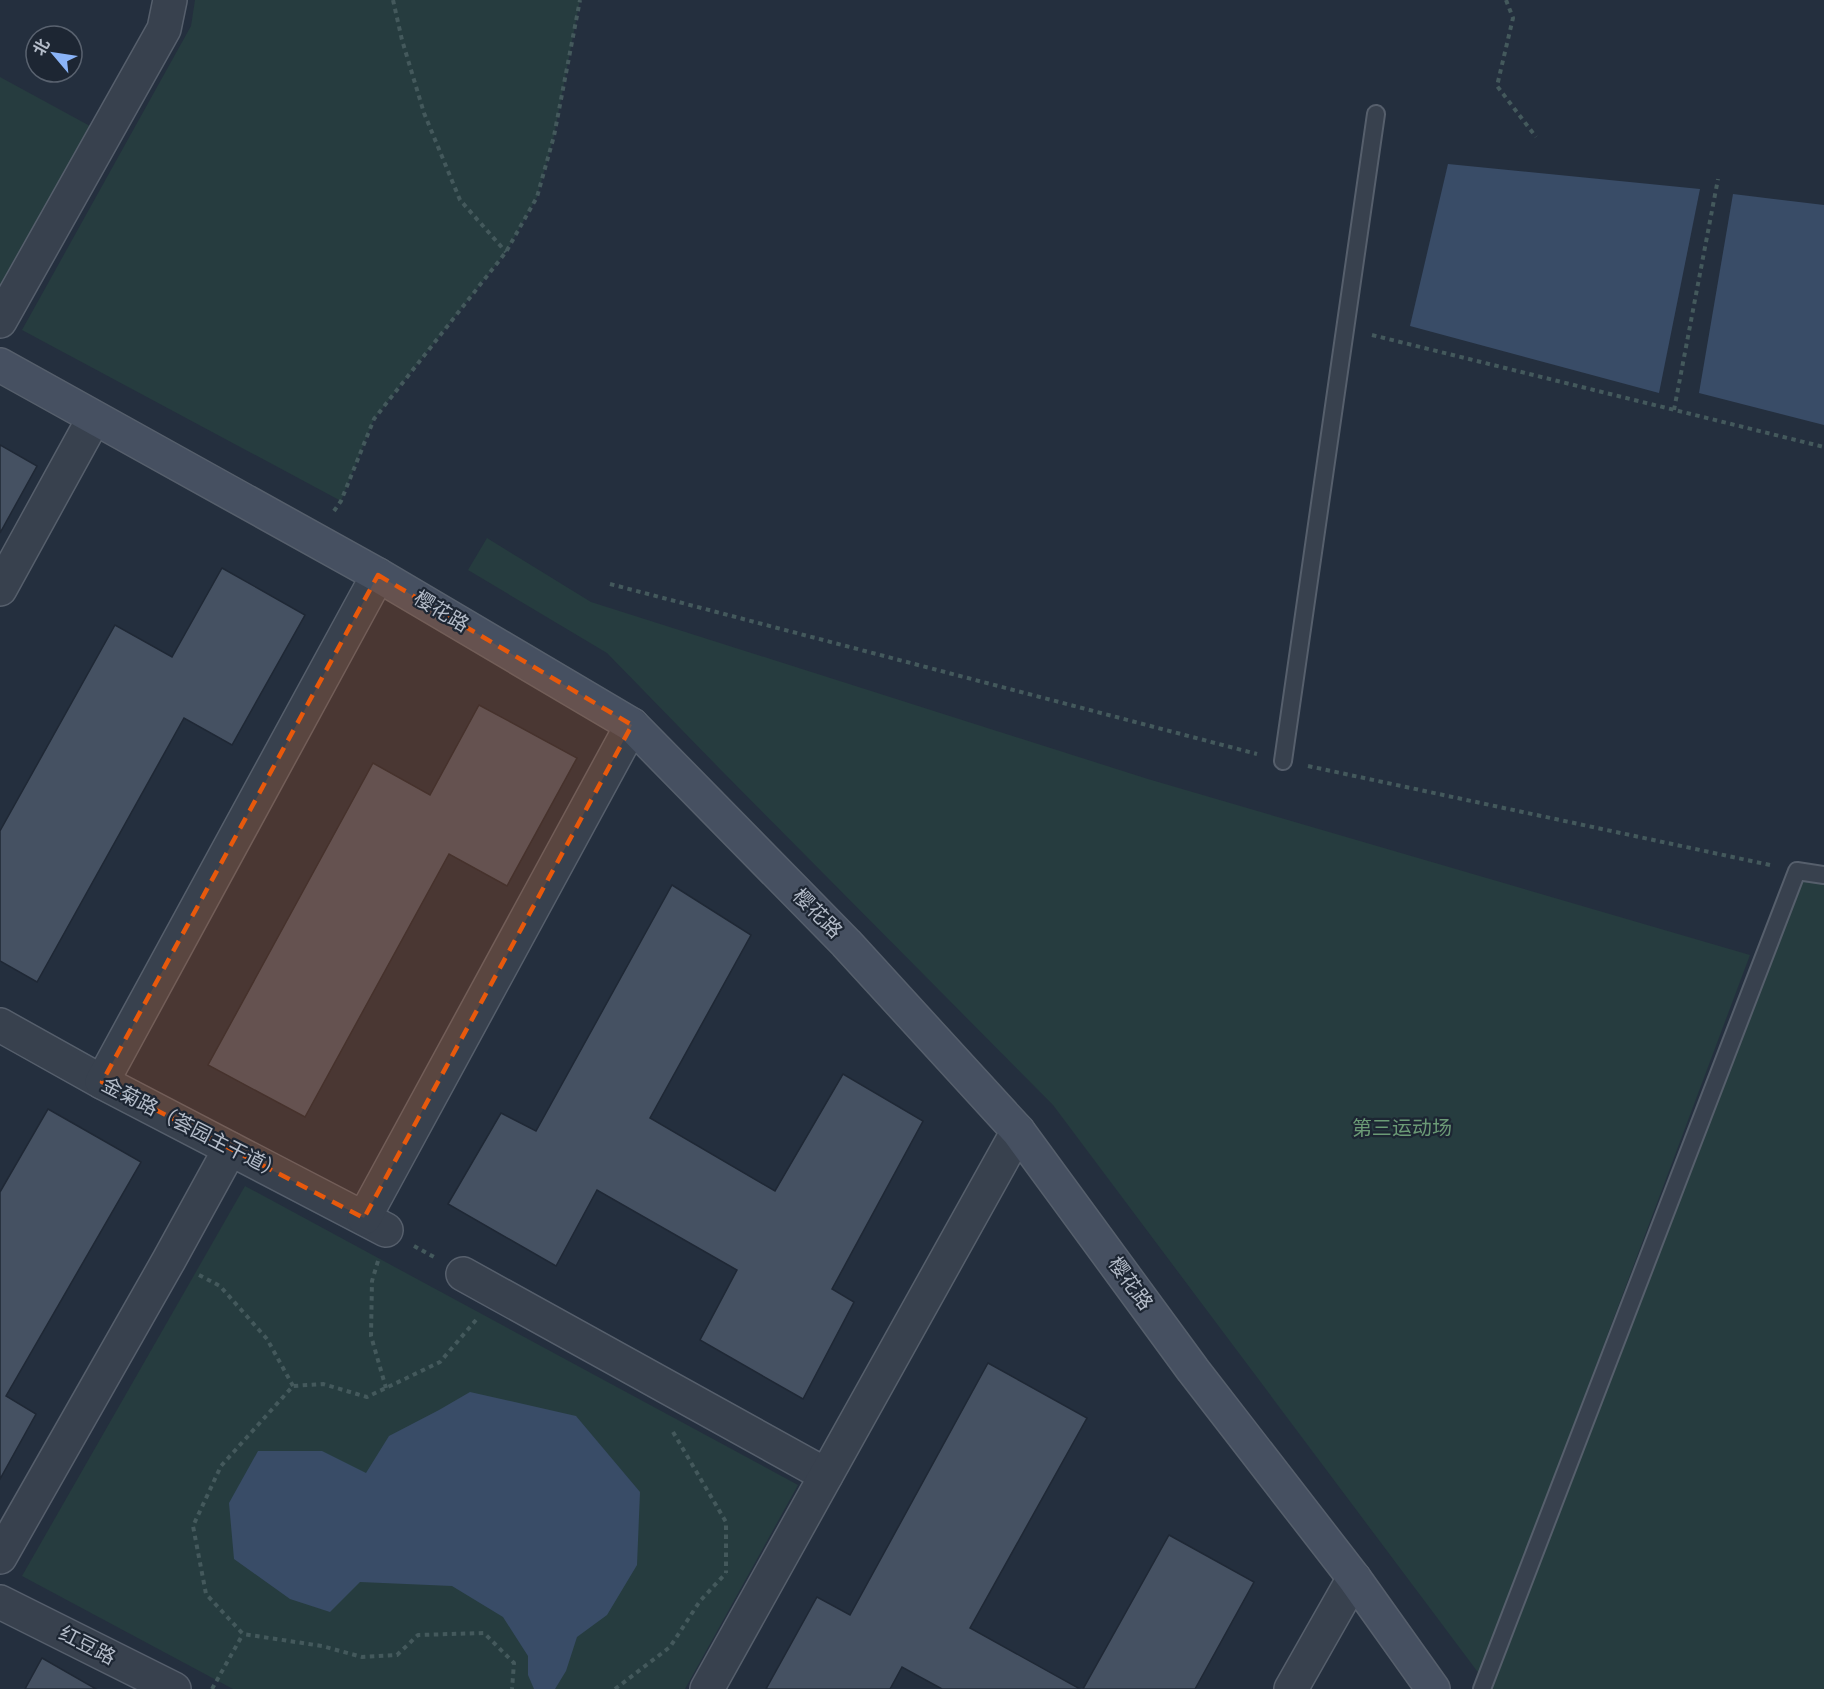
<svg xmlns="http://www.w3.org/2000/svg" width="1824" height="1689" font-family="'Sofia Sans Condensed','Noto Sans SC',sans-serif">
<rect width="100%" height="100%" fill="#242f3e"/>
<g fill="#263c3f">
<polygon points="195,0 580,0 554,136 537,197 506,252 374,419 341,501 22,330 191,26"/>
<polygon points="0,77 101,132 0,312"/>
<polygon points="487,538 591,602 1148,779 1750,955 1480,1675 1053,1105 719,768 607,653 468,570"/>
<polygon points="1797,871 1824,875 1824,1689 1482,1689"/>
<polygon points="245,1186 798,1485 685,1689 233,1689 22,1576"/>
</g>
<g fill="#394c67">
<polygon points="1448,164 1700,189 1659,393 1410,326"/>
<polygon points="1733,194 1824,205 1824,425 1699,393"/>
<polygon points="470,1392 576,1416 640,1492 637,1565 607,1615 577,1637 566,1671 555,1689 534,1689 528,1675 528,1656 503,1617 452,1586 360,1582 330,1612 290,1599 234,1559 229,1503 258,1451 322,1451 366,1473 389,1436 439,1410"/>
</g>
<g fill="#455162" stroke="#1f2835" stroke-width="1.5">
<polygon points="0,445 37,466 0,533"/>
<polygon points="222,568 305,615 232,745 184,718 37,982 0,961 0,831 115,625 172,657"/>
<polygon points="479,705 577,758 507,886 449,854 305,1117 208,1065 373,763 430,795"/>
<polygon points="672,885 751,935 650,1118 775,1191 843,1074 923,1121 832,1289 854,1302 803,1399 700,1340 737,1270 597,1190 556,1266 448,1204 501,1113 536,1131"/>
<polygon points="48,1109 141,1162 6,1396 36,1414 0,1479 0,1192"/>
<polygon points="988,1363 1087,1418 970,1628 1080,1689 942,1689 902,1667 890,1689 766,1689 817,1597 850,1615"/>
<polygon points="1169,1535 1254,1582 1195,1689 1083,1689"/>
<polygon points="42,1658 96,1689 25,1689"/>
</g>
<g fill="none" stroke-linecap="round" stroke-linejoin="round">
<defs>
<g id="lane">
<polyline points="1283,761 1376,114"/>
<polyline points="1482,1689 1797,871 1824,875"/>
</g>
<g id="street">
<polyline points="0,321 164,29 170,0"/>
<polyline points="0,589 94,418"/>
<polyline points="0,1025 102,1082 386,1230"/>
<polyline points="102,1082 378,575"/>
<polyline points="364,1218 632,725"/>
<polyline points="463,1274 826,1475"/>
<polyline points="0,1557 169,1260 230,1149"/>
<polyline points="0,1602 174,1689"/>
<polyline points="707,1689 1018,1131"/>
<polyline points="1291,1689 1354,1578"/>
</g>
<polyline id="secondary" points="0,365 378,575 632,725 846,943 1018,1131 1193,1370 1354,1578 1433,1689"/>
</defs>
<use href="#lane" stroke="#565f6c" stroke-width="20"/>
<use href="#street" stroke="#565f6c" stroke-width="36"/>
<use href="#secondary" stroke="#565f6c" stroke-width="36"/>
<g stroke="#44595c" stroke-width="4" stroke-dasharray="4.5 4.5" stroke-linecap="butt">
<polyline points="393,0 402,40 424,113 460,200 506,252"/>
<polyline points="1506,0 1513,18 1497,86 1536,137"/>
<polyline points="1372,335 1824,447"/>
<polyline points="1674,410 1718,179"/>
<polyline points="334,511 341,501 374,419 506,252 537,197 554,136 580,0"/>
<polyline points="610,584 1257,754"/>
<polyline points="1308,766 1770,865"/>
<polyline points="414,1246 434,1257"/>
<polyline points="378,1261 372,1281 371,1336 386,1388"/>
<polyline points="199,1275 220,1286 267,1339 293,1386"/>
<polyline points="476,1320 440,1362 367,1397 323,1384 293,1386 221,1466 193,1526 206,1594 243,1634 322,1646 362,1657 397,1655 418,1635 484,1633 514,1663 512,1689"/>
<polyline points="673,1432 726,1522 726,1573"/>
<polyline points="212,1689 243,1634"/>
<polyline points="615,1689 670,1647 700,1601 726,1573"/>
</g>
<use href="#lane" stroke="#38414e" stroke-width="16"/>
<use href="#street" stroke="#38414e" stroke-width="33"/>
<use href="#secondary" stroke="#465061" stroke-width="33"/>
</g>
<path fill="#e8590c" fill-opacity="0.2" stroke="#e8590c" stroke-width="4.5" stroke-dasharray="12 8" stroke-linejoin="round" d="M378 575 632 725 364 1218 102 1082Z"/>
<g text-anchor="middle" dominant-baseline="central" stroke-width="4.5" stroke-linejoin="round" paint-order="stroke">
<g font-size="20" fill="#b4bcc9" stroke="#1d2633">
<text transform="translate(441 612) rotate(31)">樱花路</text>
<text transform="translate(817 914) rotate(45)">樱花路</text>
<text transform="translate(192 1129) rotate(27)">金菊路（荟园主干道）</text>
<text transform="translate(1130 1284) rotate(54)">樱花路</text>
<text transform="translate(87 1646) rotate(27)">红豆路</text>
</g>
<g font-size="20" fill="#6b9a76" stroke="#1d2633">
<text x="1402" y="1129">第三运动场</text>
</g>
</g>
<g transform="translate(54 54) rotate(299)"><circle r="28" fill="#1d2633" stroke="#59626f" stroke-width="1.5"/>
<path d="M0-4.5L10 22L0 15L-10 22Z" fill="#8ab4f8"/>
<text y="-9" font-size="16" font-weight="bold" text-anchor="middle" fill="#b4bcc9">北</text>
</g>
</svg>
